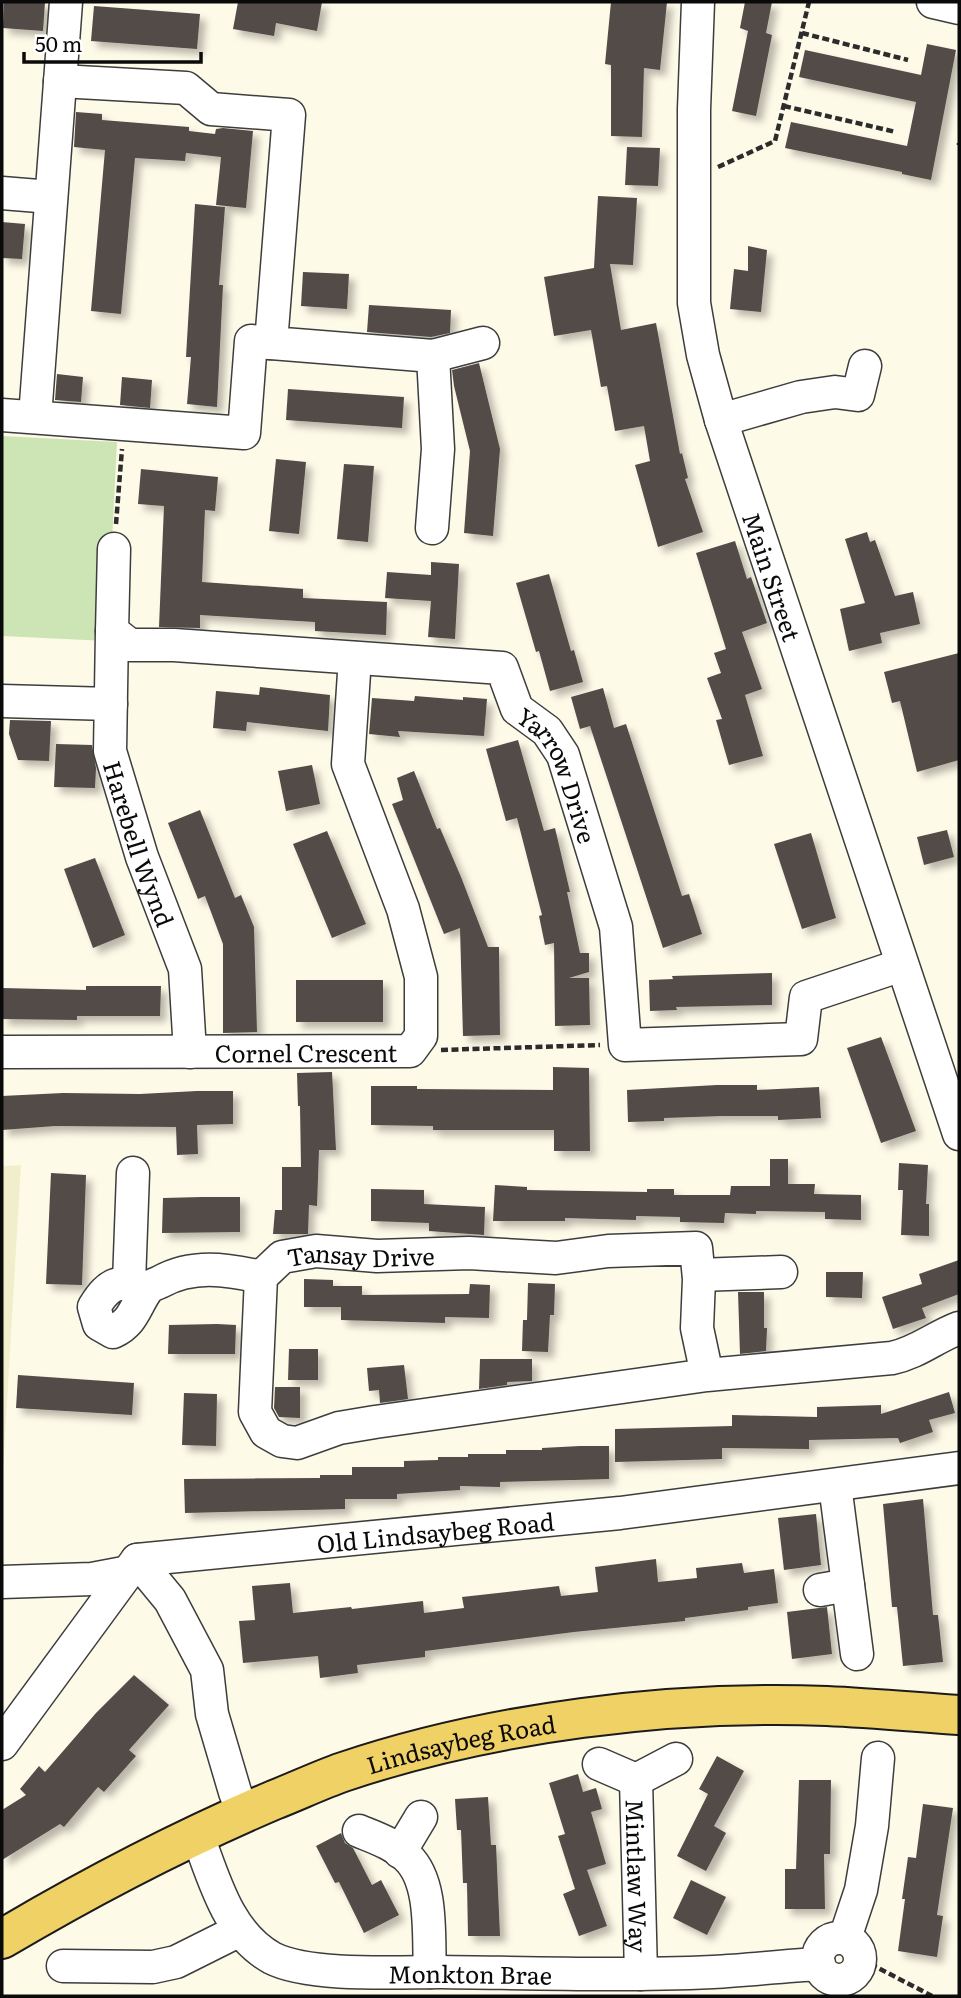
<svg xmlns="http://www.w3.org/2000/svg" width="961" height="1998" font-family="Literata,serif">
<defs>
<filter id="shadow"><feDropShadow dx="6" dy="6" stdDeviation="3.5" flood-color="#0004"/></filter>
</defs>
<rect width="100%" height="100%" fill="#fefae8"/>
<polygon fill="#f1efcb" points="21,1165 2,1487 2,1166"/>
<polygon fill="#cde5b5" points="2,436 117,442 107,641 2,636"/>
<g fill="#524b47" filter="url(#shadow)">
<polygon points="4,2 45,2 43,31 3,28"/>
<polygon points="238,2 322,2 317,31 276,23 274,36 233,29"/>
<polygon points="611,2 667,2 660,70 644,68 642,137 611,136 611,65 605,64"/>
<polygon points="745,2 772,2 766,33 772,35 756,116 732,111 748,31 740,28"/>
<polygon points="94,6 200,14 197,49 91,41"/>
<polygon points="927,44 956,50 931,180 902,174 902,172 785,148 791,122 907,146 916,102 799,77 805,50 921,75"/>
<polygon points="76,112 102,114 102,120 189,127 189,131 215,134 216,129 223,128 253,131 246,208 216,205 221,157 186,153 185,161 135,158 121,314 91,311 105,150 74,147"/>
<polygon points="627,147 660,148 658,186 625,185"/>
<polygon points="598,196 637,198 633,265 610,264 621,330 656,323 680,454 682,453 688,478 685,479 703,532 658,547 635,465 650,461 644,426 615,431 607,386 601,387 591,330 554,336 544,277 594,268"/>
<polygon points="195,204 225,207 219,285 223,285 217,407 187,404 191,357 186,357"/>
<polygon points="2,222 25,224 22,259 2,258"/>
<polygon points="748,246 767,250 761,312 730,309 734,269 748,271"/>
<polygon points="303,272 349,274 347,309 301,306"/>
<polygon points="369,305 451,310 450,333 431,337 367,332"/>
<polygon points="479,363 500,449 493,536 464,533 470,451 454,386 452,370"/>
<polygon points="57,374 83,377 81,402 55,400"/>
<polygon points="122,377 152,380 150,408 120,405"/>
<polygon points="288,389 404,397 402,428 286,420"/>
<polygon points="276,459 306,462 299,534 269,531"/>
<polygon points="344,464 374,466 368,542 337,539"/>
<polygon points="141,469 218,477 215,511 205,510 202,582 303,589 303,598 387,602 386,635 315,631 315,622 200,615 200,628 159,627 164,506 138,504"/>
<polygon points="867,532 870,542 875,540 895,596 913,592 920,624 880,633 882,643 849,651 840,609 865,603 845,539"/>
<polygon points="735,541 747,579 751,577 767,623 742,632 762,689 745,695 763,756 729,765 716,720 722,719 707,678 721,673 714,653 726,649 696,553"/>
<polygon points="431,562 459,564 455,639 428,637 431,601 385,598 387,572 431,575"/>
<polygon points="549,574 571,651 574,650 583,682 550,691 539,651 536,652 516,583"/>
<polygon points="959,653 959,760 917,772 900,701 892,703 884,672"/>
<polygon points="260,687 330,695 328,731 247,722 246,731 213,728 216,691 259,695"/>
<polygon points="603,688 614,728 626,724 682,896 689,894 702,934 663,948 590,726 580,729 571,697"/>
<polygon points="415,696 463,700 463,697 487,699 484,736 398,731 400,737 369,734 372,698 414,701"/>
<polygon points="10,720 51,721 49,761 18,760 9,734"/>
<polygon points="518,740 544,831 555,828 570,892 567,892 580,953 589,953 589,972 569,978 589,978 590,1025 555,1026 554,943 545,945 539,916 542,915 517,818 506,821 486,749"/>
<polygon points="56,744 92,745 96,768 95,788 54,787"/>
<polygon points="312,765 320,804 286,811 278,771"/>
<polygon points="414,771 437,829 440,828 461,877 488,947 499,947 500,1035 463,1036 460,928 444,934 392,804 403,800 397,778"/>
<polygon points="200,810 235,898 241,895 254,927 257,1032 223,1033 223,944 205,896 198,899 168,823"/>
<polygon points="947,830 954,857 924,865 917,837"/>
<polygon points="327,831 366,924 332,938 293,844"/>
<polygon points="811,833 836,918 802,929 774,844"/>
<polygon points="95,858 125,935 93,948 64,869"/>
<polygon points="772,973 772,1005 676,1007 677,1010 650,1011 649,980 673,979 672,976"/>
<rect x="296" y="980" width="87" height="42"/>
<polygon points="86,986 161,986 160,1016 77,1016 77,1020 2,1019 2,988 86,990"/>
<polygon points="881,1037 916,1131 881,1143 847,1048"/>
<polygon points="553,1067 589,1068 590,1151 554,1151 554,1130 433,1130 433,1126 371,1125 371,1086 417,1086 417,1089 553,1090"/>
<polygon points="332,1072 336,1150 319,1150 317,1206 309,1205 308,1234 273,1234 275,1210 282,1210 282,1167 301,1167 300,1106 298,1106 297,1073"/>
<polygon points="717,1085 757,1085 757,1090 819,1087 821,1118 778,1120 778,1116 722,1116 664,1118 664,1121 628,1122 627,1090"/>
<polygon points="197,1091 233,1091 233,1124 197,1125 198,1154 177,1155 176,1127 55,1126 2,1130 2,1096 63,1093 140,1094"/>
<polygon points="770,1159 788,1159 788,1184 815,1184 814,1194 861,1195 861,1220 825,1219 825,1212 756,1211 756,1214 725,1213 724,1223 680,1222 680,1217 636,1216 636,1220 565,1218 565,1221 493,1221 495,1185 527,1187 527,1190 647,1192 647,1189 674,1189 674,1195 730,1195 731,1186 770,1186"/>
<polygon points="899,1163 928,1165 926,1204 929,1204 929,1236 901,1235 903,1190 898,1190"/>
<polygon points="51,1173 86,1175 82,1285 46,1284"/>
<polygon points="371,1189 424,1190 424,1204 485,1207 484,1235 429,1231 429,1223 371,1221"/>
<polygon points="202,1197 240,1197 240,1232 162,1233 163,1198"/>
<polygon points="959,1260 959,1294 922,1308 926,1318 893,1329 882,1297 922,1284 919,1274"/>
<polygon points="826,1272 863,1272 862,1298 826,1297"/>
<polygon points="304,1279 333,1280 333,1286 362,1286 362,1295 469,1294 470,1284 490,1285 489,1318 445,1317 445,1323 341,1320 341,1307 304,1307"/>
<polygon points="528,1283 555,1284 554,1315 550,1315 548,1352 522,1351 523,1320 527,1320"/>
<polygon points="738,1292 764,1292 764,1328 767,1328 766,1351 740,1354"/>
<polygon points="217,1324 236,1325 235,1354 168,1354 169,1325"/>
<polygon points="289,1349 318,1349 318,1380 288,1380"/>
<polygon points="480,1359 532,1359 532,1381 507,1382 507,1385 479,1389"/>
<polygon points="404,1365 408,1399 380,1403 379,1390 369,1391 367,1368"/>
<polygon points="18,1375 134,1383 132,1415 16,1408"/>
<polygon points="275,1387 300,1387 300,1418 279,1417 274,1408"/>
<polygon points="949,1392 955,1413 929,1420 933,1432 900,1443 898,1438 809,1440 809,1449 722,1448 722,1459 615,1462 615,1429 732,1426 732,1415 817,1417 817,1407 881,1405 881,1414"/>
<polygon points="184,1393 217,1394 216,1446 182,1445"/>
<polygon points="580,1446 609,1446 609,1479 500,1482 500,1487 460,1486 460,1490 397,1494 397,1499 345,1499 345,1509 185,1513 184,1479 320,1478 320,1475 352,1475 352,1467 404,1467 404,1461 438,1460 438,1457 468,1457 468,1454 506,1454 506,1450 542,1450 542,1448"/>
<polygon points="923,1499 933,1615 938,1615 943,1662 903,1666 897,1607 892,1607 883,1504"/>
<polygon points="816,1514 821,1565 784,1570 778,1518"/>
<polygon points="656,1559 658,1582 697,1578 696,1568 742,1563 744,1573 774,1569 778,1603 748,1607 748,1610 685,1618 685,1621 574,1632 425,1651 425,1657 357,1665 358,1673 320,1678 318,1656 243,1663 239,1621 255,1620 252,1586 290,1583 293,1613 351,1607 352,1609 423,1601 424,1613 464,1608 462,1597 498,1593 559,1586 561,1596 598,1592 595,1567"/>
<polygon points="827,1607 832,1654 792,1659 787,1612"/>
<polygon points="134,1675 169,1705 129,1750 136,1756 104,1792 98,1787 64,1827 60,1824 2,1860 2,1810 26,1795 20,1789 39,1766 45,1772 96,1713"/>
<polygon points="717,1756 744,1771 714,1826 726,1833 706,1871 677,1856 708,1794 699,1789"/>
<polygon points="578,1774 583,1792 596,1788 602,1809 591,1812 606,1864 587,1870 607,1926 579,1936 563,1894 575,1889 558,1836 565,1834 549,1783"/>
<polygon points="799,1780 831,1780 830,1854 824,1854 825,1909 785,1909 785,1869 796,1869"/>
<polygon points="488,1797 491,1845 496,1845 500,1936 468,1936 467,1883 463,1883 461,1830 457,1830 455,1799"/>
<polygon points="923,1804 953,1808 937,1915 943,1916 937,1957 898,1951 905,1899 902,1899 908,1857 916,1858"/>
<polygon points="341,1833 345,1843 353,1848 372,1885 381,1880 399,1915 364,1933 339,1882 335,1883 316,1846"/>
<polygon points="691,1880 726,1897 707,1935 673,1918"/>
</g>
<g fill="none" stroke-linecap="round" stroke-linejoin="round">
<defs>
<g id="minor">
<path id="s1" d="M698 2 694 109V303L703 355 721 420 959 1134"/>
<polyline points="933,2 959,8"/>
<polyline points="60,81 186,88 211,109 289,115 271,343 433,356 483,343"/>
<polyline points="2,193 51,197"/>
<polyline points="2,415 244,433 251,341 271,343"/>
<polyline points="35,417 66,2"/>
<polyline points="721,420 801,397 835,392 858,395 865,366"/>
<polyline points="432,528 438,449 433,356"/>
<path id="s2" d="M114 549 112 631 130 645H174L502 668 517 709 547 731 563 755 616 927 625 1045 801 1039 806 997 902 965"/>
<path id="s3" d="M112 631 110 751 142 857 185 969 190 1052"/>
<polyline points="2,701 111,704"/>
<path id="s4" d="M2 1052 410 1051 421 1036V977L403 909 348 764 355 658"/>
<polyline points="699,1275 781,1272"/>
<polyline points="129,1283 133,1173"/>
<path d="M148 1288C119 1280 110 1281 94 1307L99 1324 113 1332C133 1323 135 1307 146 1291 149 1286 155 1284 160 1282 192 1264 226 1269 261 1277"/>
<path id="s5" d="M707 1375 375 1422 339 1428 297 1443 282 1441 266 1432 255 1412 261 1277 282 1257 316 1251 377 1256 469 1253 556 1258 608 1251 696 1248 699 1279 697 1328 707 1375 892 1358C917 1353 935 1337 959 1328"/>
<polyline points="835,1485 857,1654"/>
<polyline points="137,1560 170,1600 207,1670 212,1714 235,1792 243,1813"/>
<polyline points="2,1582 92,1579 129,1572"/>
<polyline points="820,1590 848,1585"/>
<path id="s6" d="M2 1744 137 1560 620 1513 959 1468"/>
<path id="s7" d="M599 1764 636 1780 641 1974"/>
<polyline points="636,1780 676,1759"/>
<path d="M359 1831C376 1838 394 1844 407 1857 434 1882 428 1938 430 1972"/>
<path id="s8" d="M197 1834C214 1878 227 1933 272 1958 309 1977 398 1972 441 1972 531 1973 622 1976 713 1972 748 1970 783 1966 819 1964"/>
<polyline points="400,1852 421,1817"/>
<polyline points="845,1938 861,1890 872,1826 878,1758"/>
<circle cx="839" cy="1959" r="21"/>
<polyline points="63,1966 153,1967 176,1962 238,1931"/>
</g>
<g id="major">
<path id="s9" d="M2 1939C90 1887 180 1840 274 1800 297 1791 320 1780 343 1772 491 1722 671 1700 827 1706 871 1708 915 1712 959 1715"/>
</g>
</defs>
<use href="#minor" stroke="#3d3d3d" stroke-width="35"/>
<use href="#major" stroke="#1b1b1b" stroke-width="42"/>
<g stroke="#2c2c2c" stroke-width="4.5" stroke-dasharray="7 3.5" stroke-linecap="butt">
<polyline points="802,33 908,60"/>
<polyline points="784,106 896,132"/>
<polyline points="959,145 959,143"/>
<polyline points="718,167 775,141 809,2"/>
<polyline points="116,524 122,449"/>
<polyline points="441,1050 600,1045"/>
<polyline points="861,1959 932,1996"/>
</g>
<use href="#minor" stroke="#fff" stroke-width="32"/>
<use href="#major" stroke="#f0d166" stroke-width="38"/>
</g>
<g text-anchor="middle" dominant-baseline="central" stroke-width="7" stroke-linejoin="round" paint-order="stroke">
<g font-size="24" fill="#0a0a0a" stroke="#fff">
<text stroke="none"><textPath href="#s1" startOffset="586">Main Street</textPath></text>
<text stroke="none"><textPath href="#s2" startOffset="602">Yarrow Drive</textPath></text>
<text stroke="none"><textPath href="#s3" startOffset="217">Harebell Wynd</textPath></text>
<text stroke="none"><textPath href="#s4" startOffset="304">Cornel Crescent</textPath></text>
<text stroke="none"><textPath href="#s5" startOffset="716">Tansay Drive</textPath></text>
<text stroke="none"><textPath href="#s6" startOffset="528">Old Lindsaybeg Road</textPath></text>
<text stroke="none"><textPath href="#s9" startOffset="502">Lindsaybeg Road</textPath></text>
<text stroke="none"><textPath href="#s7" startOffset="136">Mintlaw Way</textPath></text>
<text stroke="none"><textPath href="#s8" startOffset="348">Monkton Brae</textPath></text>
</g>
</g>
<rect width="961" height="1998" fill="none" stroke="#0a0a0a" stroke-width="7"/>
<path d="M24 52v10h177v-10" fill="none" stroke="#0a0a0a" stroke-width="3.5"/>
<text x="35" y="52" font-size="21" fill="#0a0a0a" stroke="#ffffff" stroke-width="5" paint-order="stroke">50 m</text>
</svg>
